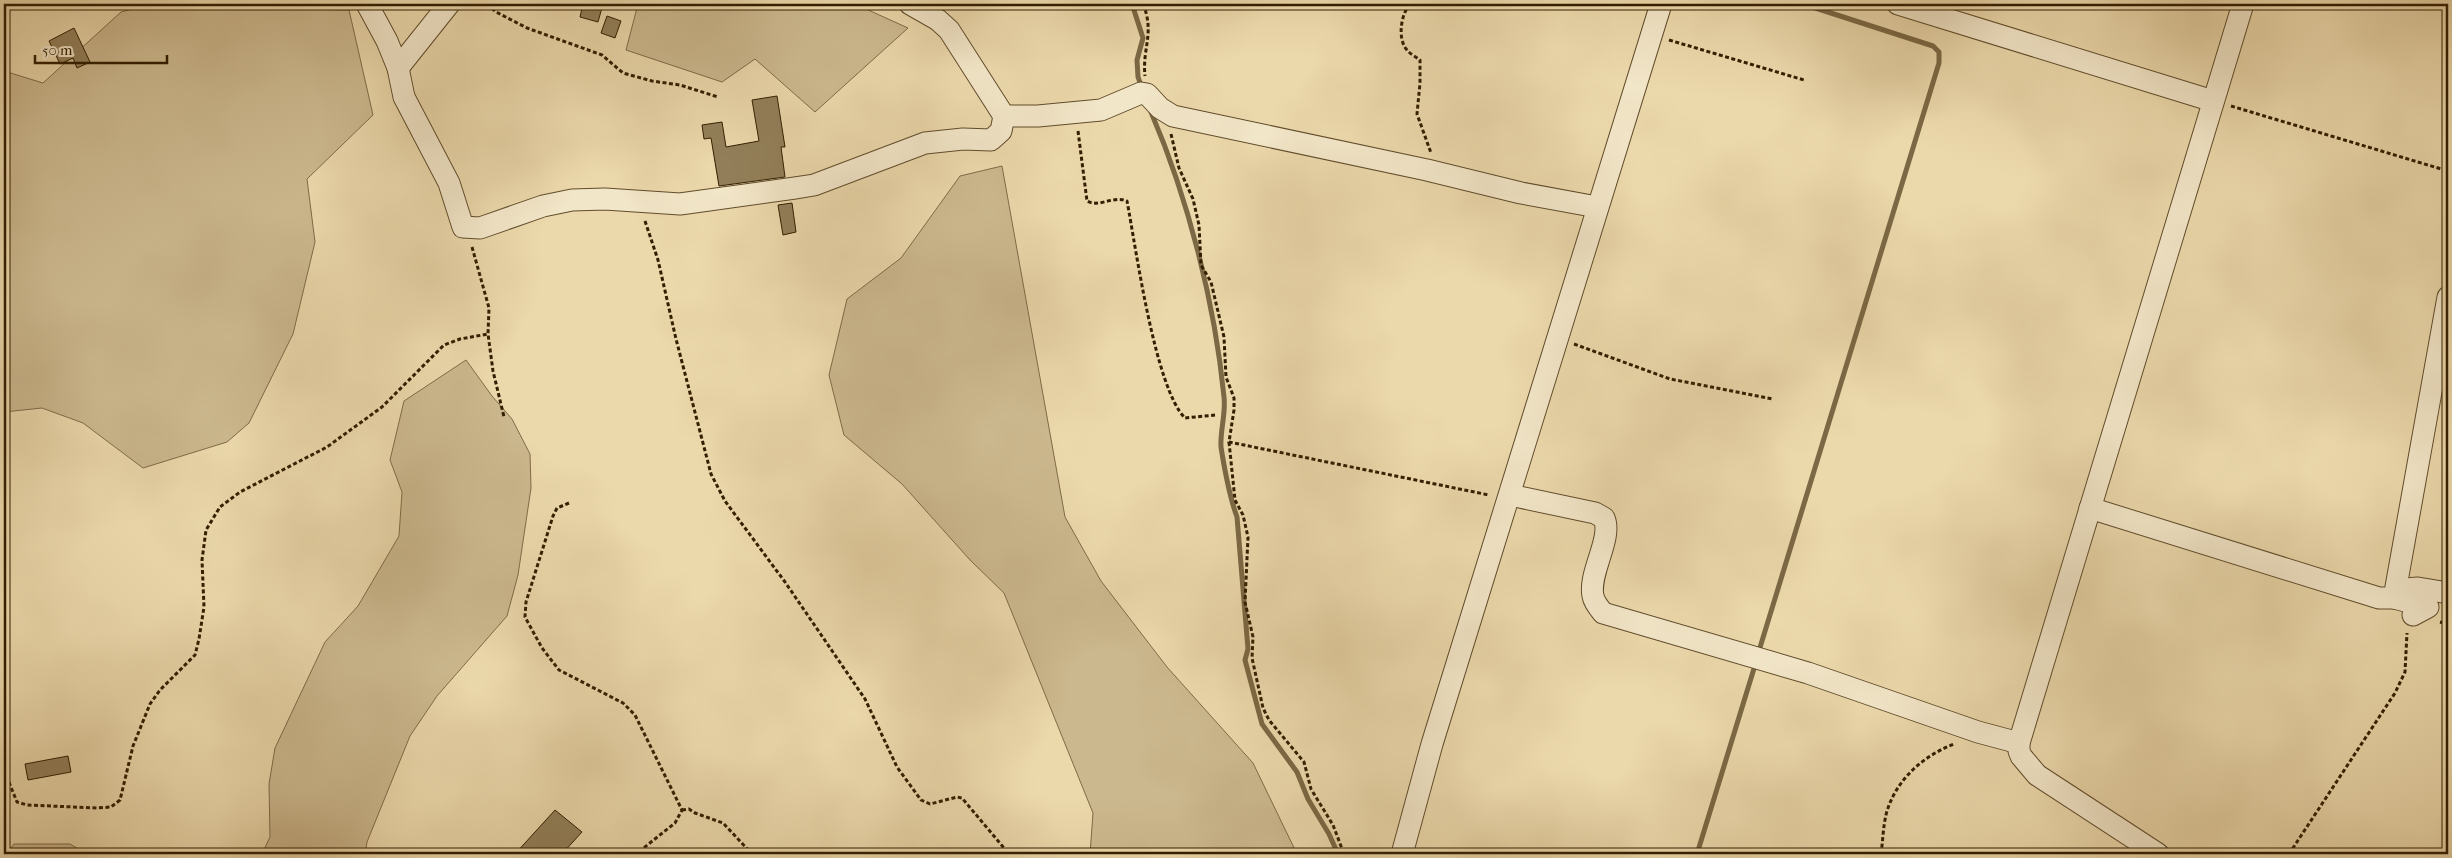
<svg xmlns="http://www.w3.org/2000/svg" width="2452" height="858" font-family="'IM FELL French Canon',serif">
<rect width="100%" height="100%" fill="#ebd8ab"/>
<filter id="stains"><feTurbulence type="fractalNoise" baseFrequency=".004" numOctaves="4"/><feColorMatrix values="0 0 0 0 .2 0 0 0 0 .09 0 0 0 0 .02 0 0 0 .5 -.17"/></filter>
<radialGradient id="worn" r=".72"><stop offset=".6" stop-color="#630" stop-opacity="0"/><stop offset="1" stop-color="#630" stop-opacity=".3"/></radialGradient>
<g fill="#ccb88e" stroke="#7f6b47">
<polygon points="638,4 855,4 908,28 815,112 755,59 722,82 626,50"/>
<polygon points="206,5 245,8 349,10 373,115 307,179 315,242 293,334 249,423 227,442 143,468 83,423 42,408 4,412 4,71 43,83 121,12 136,8"/>
<polygon points="1002,166 1065,517 1101,581 1167,667 1253,763 1297,854 1090,854 1093,813 1004,593 970,560 902,484 844,435 829,375 847,299 901,258 960,176"/>
<polygon points="466,360 492,396 512,419 530,454 531,488 518,575 507,616 437,696 410,736 367,842 365,854 262,854 270,837 269,784 275,748 325,642 358,606 399,536 402,492 390,460 404,401"/>
<polygon points="14,844 70,844 87,854 6,854"/>
</g>
<g fill="none" stroke-linecap="round" stroke-linejoin="round">
<g stroke="#7b6844" stroke-width="5">
<polyline points="1132,4 1143,38 1137,60 1138,77 1142,88"/>
<path d="M1151 112C1188 198 1215 304 1224 397 1226 414 1220 430 1221 447 1224 466 1230 498 1237 517L1248 649 1245 660 1262 724 1297 772 1308 799 1329 834 1338 854"/>
<polyline points="1758,654 1939,63 1939,52 1933,46 1803,4"/>
<polyline points="1697,854 1756,662"/>
</g>
</g>
<g fill="#927f59" stroke="#321e00">
<polygon points="583,4 603,4 598,22 580,17"/>
<polygon points="607,16 621,21 615,38 601,33"/>
<polygon points="74,28 90,62 77,68 73,58 60,64 49,41"/>
<polygon points="777,96 785,147 781,147 785,177 719,186 711,138 704,139 702,125 722,122 726,147 759,141 752,100"/>
<polygon points="792,203 796,232 783,235 778,205"/>
<polygon points="68,756 71,772 28,780 25,764"/>
<polygon points="555,810 582,832 562,854 515,854"/>
</g>
<g fill="none" stroke-linecap="round" stroke-linejoin="round">
<defs>
<g id="street">
<polyline points="367,4 387,41 398,68 404,97 449,183 463,227 480,228 543,206 572,200 605,199 680,204 795,188 814,185 925,143 963,139 991,140 1001,131 1004,116 1038,116 1101,110 1141,93 1147,94 1160,108 1173,116 1427,170 1521,193 1597,207"/>
<polyline points="910,4 938,20 949,30 1004,116"/>
<polyline points="1898,4 2213,101"/>
<polyline points="398,68 449,4"/>
<path d="M1510 495 1595 513 1604 518C1613 538 1588 573 1593 596 1594 602 1599 608 1603 613L1808 673 1978 732 2019 743"/>
<polyline points="2090,508 2379,598 2394,598 2428,607 2413,615"/>
<polyline points="2405,589 2418,588 2448,593"/>
<polyline points="2394,598 2448,297"/>
<polyline points="1402,854 1432,744 1661,4"/>
<polyline points="2158,854 2037,775 2021,756 2019,751 2019,743 2243,4"/>
</g>
</defs>
<use href="#street" stroke="#604c2b" stroke-width="23"/>
<g stroke="#321e00" stroke-width="3" stroke-dasharray="4 2.5" stroke-linecap="butt">
<polyline points="487,4 496,12 527,28 602,55 623,73 652,81 680,85 718,97"/>
<path d="M1143 4C1155 33 1142 48 1145 76"/>
<path d="M1410 4C1401 14 1397 39 1407 50 1410 54 1416 57 1420 60V83L1417 114 1431 153"/>
<polyline points="1669,40 1804,80"/>
<polyline points="2231,106 2448,171"/>
<path d="M1078 131 1087 201C1099 208 1114 195 1127 201 1136 248 1155 388 1185 418L1215 415"/>
<polyline points="1171,134 1179,168 1193,199 1199,225 1201,265 1211,282 1224,337 1226,377 1234,398 1234,410 1229,442 1489,495"/>
<polyline points="645,221 658,260 676,339 711,474 725,501 785,582 865,699 897,767 921,800 930,804 957,797 962,798 1009,854"/>
<polyline points="472,247 489,308 488,334 493,371 504,417"/>
<polyline points="1574,344 1670,379 1773,399"/>
<polyline points="1229,442 1235,500 1243,515 1248,537 1245,602 1253,637 1252,658 1263,708 1269,720 1304,762 1311,789 1333,825 1344,854"/>
<polyline points="569,503 557,508 553,516 526,602 525,617 542,648 559,670 623,703 635,715 680,806 682,810 675,823 636,854"/>
<polyline points="2440,622 2448,624"/>
<polyline points="4,770 17,802 27,805 97,808 111,807 120,800 133,746 150,704 160,690 195,655 199,639 204,607 202,560 206,530 220,507 240,492 327,447 382,407 444,345 460,339 488,334"/>
<polyline points="682,810 689,809 695,813 723,823 752,854"/>
<path d="M1881 854C1883 840 1883 825 1887 811 1897 779 1923 756 1954 744"/>
<polyline points="2289,854 2395,693 2405,672 2407,633"/>
</g>
<use href="#street" stroke="#f2e6c8" stroke-width="21"/>
</g>
<rect width="2452" height="858" fill="none" stroke="#ebd8ab" stroke-width="20"/>
<rect x="5" y="5" width="2442" height="848" fill="none" stroke="#321e00" stroke-width="2.5"/>
<rect x="10" y="10" width="2432" height="838" fill="none" stroke="#321e00"/>
<path d="M35 55v8h132v-8" fill="none" stroke="#321e00" stroke-width="2.5"/>
<text x="42" y="55" font-size="15" fill="#321e00" stroke="#f2e6c8" stroke-width="4" paint-order="stroke">50 m</text>
<rect width="100%" height="100%" filter="url(#stains)"/>
<rect width="100%" height="100%" fill="url(#worn)"/>
</svg>
